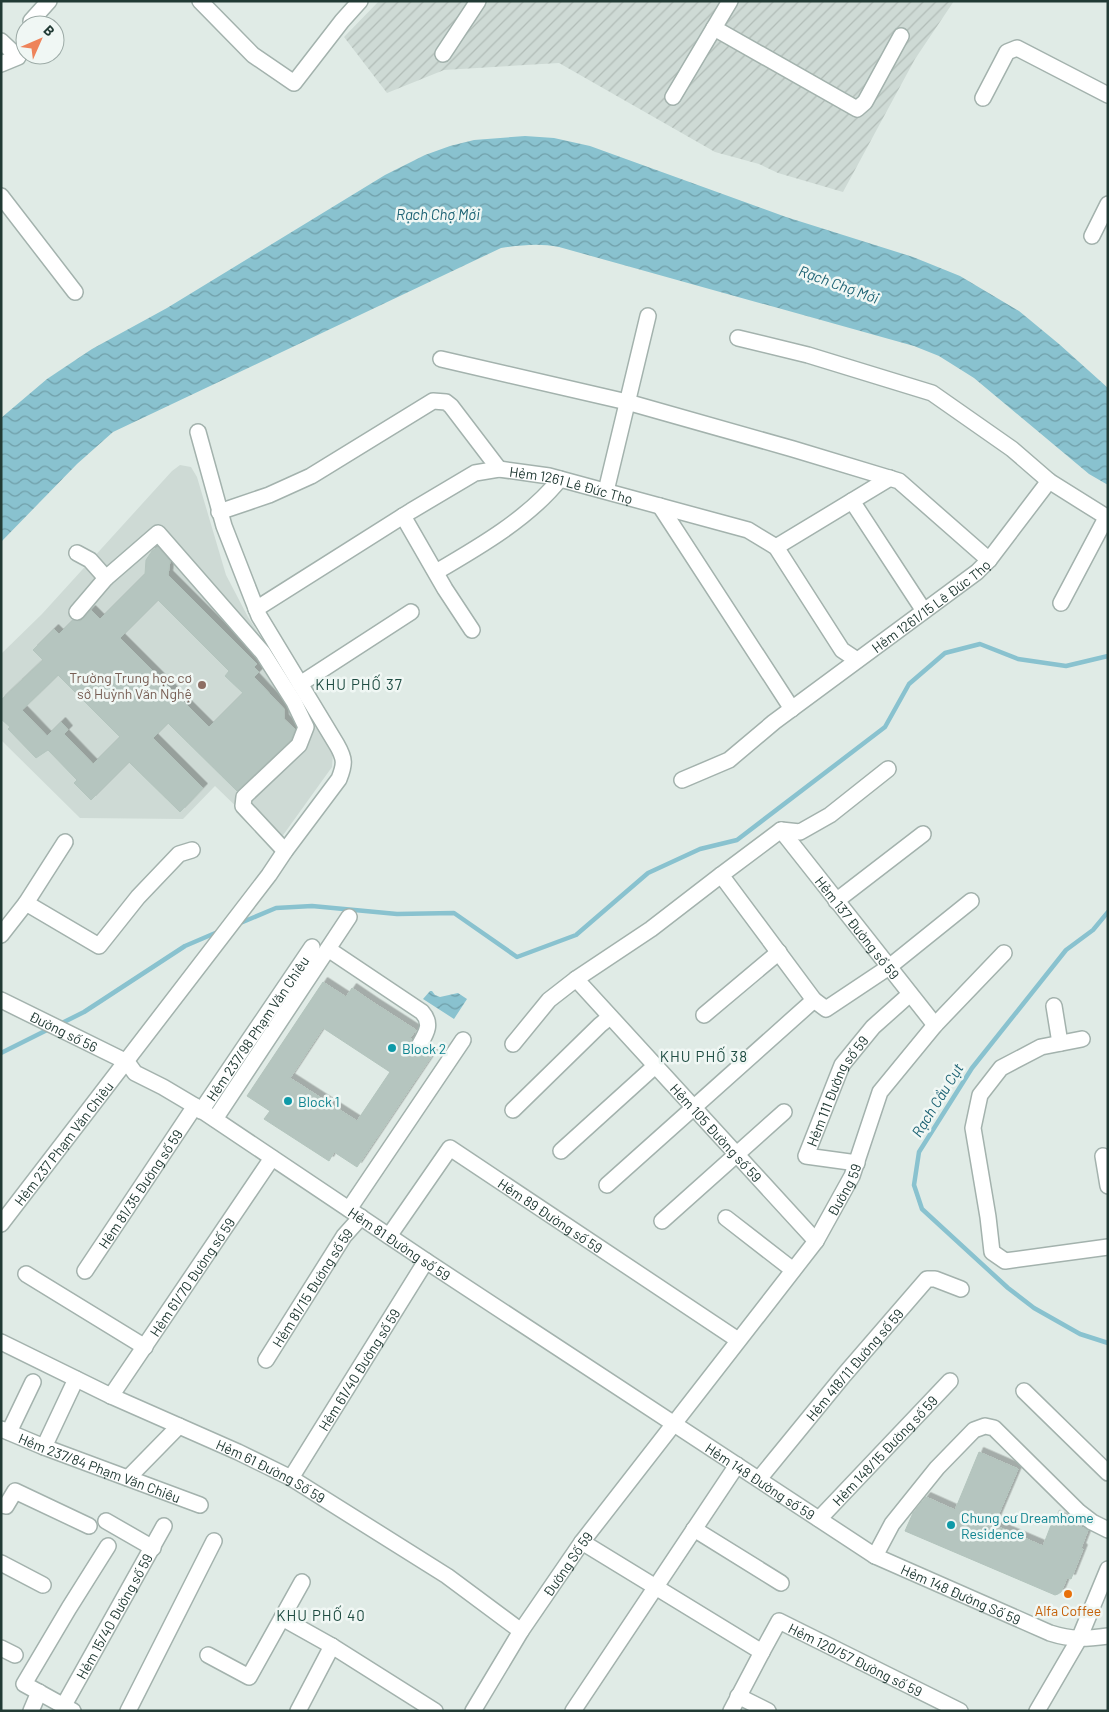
<svg xmlns="http://www.w3.org/2000/svg" width="1109" height="1712" font-family="Barlow,sans-serif">
<defs>
<pattern id="industrial-furrows" width="10" height="10" patternUnits="userSpaceOnUse" patternTransform="scale(1.25)"><rect width="10" height="10" fill="#cedad5"/><path d="M-1 1l2-2M0 10L10 0M9 11l2-2" fill="none" stroke="#b1bcb7"/></pattern>
<pattern id="water-waves" width="16" height="10" patternUnits="userSpaceOnUse" patternTransform="scale(1.25)"><rect width="16" height="10" fill="#89c2cf"/><path d="M0 5q4-4 8 0t8 0" fill="none" stroke="#709fa9"/></pattern>
<filter id="shadow"><feDropShadow dx="4.5" dy="-4.5" stdDeviation="0" flood-color="#0004"/></filter>
</defs>
<rect width="100%" height="100%" fill="#e0ebe6"/>
<polygon fill="#cedad5" points="180,465 191,467 197,477 226,575 248,617 333,753 332,767 276,845 215,786 183,819 80,818 1,740 1,654 42,614 172,471"/>
<polygon fill="url(#industrial-furrows)" points="379,1 954,1 915,59 843,192 778,173 759,164 715,152 559,63 444,70 387,93 344,37"/>
<g fill="url(#water-waves)">
<path d="M525 136 554 138 590 146 786 217 913 257 960 276 1019 311 1059 344 1108 388V485L1089 474 974 378 939 356 914 346 559 247C539 243 522 245 501 248L113 432 77 464 1 542V418L47 379 92 349 167 308 385 175 425 155 450 146 474 140Z"/>
<polygon points="430,991 432,991 435,995 440,997 458,993 467,999 454,1019 423,999"/>
</g>
<g fill="none" stroke-linecap="round" stroke-linejoin="round">
<g stroke="#89c2cf" stroke-width="4.5">
<polyline points="1108,912 1093,930 1066,950 972,1068 919,1152 914,1185 922,1209 1008,1288 1034,1308 1080,1334 1108,1343"/>
<polyline points="238,924 276,908 312,906 397,914 454,913 517,957 576,935 648,873 700,849 737,840 885,727 909,684 945,653 980,644 1018,659 1066,666 1108,656"/>
<polyline points="58,1025 84,1012 185,946 220,931"/>
<polyline points="1,1053 51,1028"/>
</g>
</g>
<g fill="#b5c5bf" stroke="#b3c4bd" fill-rule="evenodd" filter="url(#shadow)">
<path d="M158 547 170 561 168 575 257 664 254 667 259 672 254 677 284 709V719L295 729 291 740 237 791 168 723 153 738 203 788 180 812 129 762 91 800 74 783 77 780 48 750 36 758 8 729 10 727 1 719V700L43 660 33 650 54 629 59 634 73 620 81 621 91 610 100 619 145 574 146 560 152 551ZM158 600 229 671 225 676 243 693 209 727 120 638ZM58 675 120 737 93 764 64 734 68 730 61 722 47 736 22 710Z"/>
<path d="M323 982 346 997 352 988 374 1003 416 1030 410 1038 412 1039V1048L415 1052 421 1053 427 1050 433 1054 357 1167 334 1152 329 1161 264 1119 270 1111 247 1096ZM323 1028 390 1072 357 1121 290 1078Z"/>
<polygon points="979,1452 1018,1469 994,1525 1043,1546 1055,1515 1088,1530 1081,1548 1083,1549 1071,1579 1067,1578 1061,1592 1058,1594 1055,1595 905,1531 913,1513 926,1497 955,1510"/>
</g>
<g fill="none" stroke-linecap="round" stroke-linejoin="round">
<defs>
<g id="minor">
<polyline points="200,1 253,55 294,83 342,21 360,1"/>
<polyline points="31,21 49,1"/>
<polyline points="714,28 857,109 865,102 901,36"/>
<polyline points="1,41 18,57 1,64"/>
<polyline points="443,54 478,1"/>
<polyline points="673,97 730,1"/>
<polyline points="983,98 1007,52 1017,48 1108,95"/>
<polyline points="1,196 75,292"/>
<polyline points="1092,236 1108,204"/>
<polyline points="738,338 808,355 932,393 1012,449 1049,481 1108,518"/>
<polyline points="441,359 627,402 793,449 899,481 989,560"/>
<polyline points="606,491 648,316"/>
<polyline points="852,501 924,611"/>
<polyline points="660,506 792,709"/>
<polyline points="219,512 269,495 311,476 433,401 446,402 451,406 499,469"/>
<polyline points="403,516 445,589 472,630"/>
<polyline points="776,547 890,478"/>
<polyline points="77,553 90,560 106,578 158,533 263,653 294,702 306,727 299,745 244,797 243,806 285,851"/>
<path d="M436 572C479 547 529 518 560 479"/>
<polyline points="1061,603 1106,518"/>
<path id="s1" d="M256 609 411 511 475 473 499 469 549 476 748 530 776 547 842 650 857 660"/>
<polyline points="77,612 106,578"/>
<polyline points="300,684 411,612"/>
<polyline points="888,769 830,815 800,832 781,830 721,875 814,1000 826,1009 889,967 971,901"/>
<path id="s2" d="M682 780 729 760 774 722 977 572 989 560 1049 481"/>
<path id="s3" d="M781 830 935 1025"/>
<polyline points="836,901 923,834"/>
<polyline points="26,903 65,842"/>
<polyline points="1,935 26,903 99,946 138,897 179,854 192,850"/>
<path d="M328 949 422 1012C432 1023 427 1032 420 1044"/>
<path id="s4" d="M576 979 816 1241"/>
<path id="s5" d="M1 1000 127 1062 135 1073 163 1087 195 1106 426 1261 875 1556 1050 1633C1072 1640 1085 1639 1108 1636"/>
<polyline points="1054,1006 1060,1043"/>
<polyline points="704,1015 779,952"/>
<polyline points="1082,1039 1041,1047 1001,1068 980,1095 973,1128 988,1217 992,1252 1005,1261 1108,1247"/>
<polyline points="513,1044 549,1000 576,979 651,929 721,875"/>
<polyline points="513,1110 600,1025 610,1017"/>
<path id="s6" d="M201 1111 312 947"/>
<polyline points="215,1119 349,917"/>
<polyline points="561,1151 655,1066"/>
<polyline points="1103,1156 1108,1186"/>
<path id="s7" d="M857 1163 806 1156 842 1065 873 1027 910 994"/>
<polyline points="607,1185 814,1000"/>
<polyline points="349,1209 463,1040"/>
<polyline points="726,1218 793,1270"/>
<polyline points="662,1221 784,1112"/>
<path id="s8" d="M1 1224 269 875 285 851 339 779C345 764 345 759 337 745L259 616 224 526 198 432"/>
<path id="s9" d="M389 1236 450 1148 738 1340"/>
<path id="s10" d="M85 1271 195 1106"/>
<polyline points="26,1274 145,1347"/>
<path id="s11" d="M1 1342 111 1396 238 1452 291 1478 447 1576 521 1631"/>
<path id="s12" d="M266 1360 344 1236 361 1217"/>
<polyline points="1024,1391 1108,1473"/>
<path id="s13" d="M111 1396 272 1158"/>
<path id="s14" d="M1 1429 44 1447 200 1505"/>
<polyline points="9,1432 33,1382"/>
<polyline points="44,1447 76,1379"/>
<polyline points="128,1478 179,1426"/>
<path id="s15" d="M291 1478 426 1261"/>
<path id="s16" d="M759 1479 844 1375 927 1279H935L961 1289"/>
<polyline points="1,1505 6,1506 15,1491 89,1526"/>
<path id="s17" d="M819 1519 950 1381"/>
<polyline points="106,1521 153,1548"/>
<polyline points="694,1529 781,1583"/>
<path id="s18" d="M582 1542 762 1652 779 1621 960 1711"/>
<polyline points="875,1556 892,1524 937,1468 974,1430 985,1426 994,1428 1079,1512 1092,1522 1108,1530"/>
<polyline points="1,1563 43,1585"/>
<polyline points="282,1618 332,1646 435,1711"/>
<polyline points="1,1648 15,1655"/>
<polyline points="208,1655 249,1677 302,1582"/>
<polyline points="738,1696 768,1711"/>
<path id="s19" d="M64 1705 164 1526"/>
<polyline points="31,1711 39,1692"/>
<polyline points="73,1711 24,1684 69,1608 108,1546"/>
<polyline points="128,1711 214,1541"/>
<polyline points="298,1711 332,1646"/>
<path id="s20" d="M473 1711 521 1631 582 1542 816 1241 852 1176 880 1092 935 1025 1004 953"/>
<polyline points="573,1711 737,1465"/>
<polyline points="731,1711 762,1652"/>
<polyline points="1037,1711 1079,1639 1108,1569"/>
</g>
</defs>
<use href="#minor" stroke="#a3b2ad" stroke-width="18"/>
<use href="#minor" stroke="#fff" stroke-width="15"/>
</g>
<circle fill="#8d6e63" stroke="#f0f7f4" stroke-width="2" cx="202" cy="685" r="5"/>
<g fill="#0f9aa8" stroke="#f0f7f4" stroke-width="2">
<circle cx="392" cy="1048" r="5"/>
<circle cx="288" cy="1101" r="5"/>
<circle cx="951" cy="1525" r="5"/>
</g>
<circle fill="#e8710a" stroke="#f0f7f4" stroke-width="2" cx="1068" cy="1594" r="5"/>
<g text-anchor="middle" dominant-baseline="central" stroke-width="5" stroke-linejoin="round" paint-order="stroke">
<g font-size="14" fill="#213a34" stroke="#f0f7f4">
<text stroke="none"><textPath href="#s1" startOffset="356">Hẻm 1261 Lê Đức Thọ</textPath></text>
<text stroke="none"><textPath href="#s2" startOffset="305">Hẻm 1261/15 Lê Đức Thọ</textPath></text>
<text stroke="none"><textPath href="#s3" startOffset="124">Hẻm 137 Đường số 59</textPath></text>
<text stroke="none"><textPath href="#s6" startOffset="100">Hẻm 237/98 Phạm Văn Chiêu</textPath></text>
<text stroke="none"><textPath href="#s5" startOffset="70">Đường số 56</textPath></text>
<text stroke="none"><textPath href="#s7" startOffset="124">Hẻm 111 Đường số 59</textPath></text>
<text stroke="none"><textPath href="#s4" startOffset="208">Hẻm 105 Đường số 59</textPath></text>
<text stroke="none"><textPath href="#s8" startOffset="102">Hẻm 237 Phạm Văn Chiêu</textPath></text>
<text stroke="none"><textPath href="#s10" startOffset="99">Hẻm 81/35 Đường số 59</textPath></text>
<text stroke="none"><textPath href="#s20" startOffset="641">Đường 59</textPath></text>
<text stroke="none"><textPath href="#s9" startOffset="228">Hẻm 89 Đường số 59</textPath></text>
<text stroke="none"><textPath href="#s5" startOffset="469">Hẻm 81 Đường số 59</textPath></text>
<text stroke="none"><textPath href="#s13" startOffset="144">Hẻm 61/70 Đường số 59</textPath></text>
<text stroke="none"><textPath href="#s12" startOffset="86">Hẻm 81/15 Đường số 59</textPath></text>
<text stroke="none"><textPath href="#s16" startOffset="149">Hẻm 418/11 Đường số 59</textPath></text>
<text stroke="none"><textPath href="#s15" startOffset="128">Hẻm 61/40 Đường số 59</textPath></text>
<text stroke="none"><textPath href="#s17" startOffset="95">Hẻm 148/15 Đường số 59</textPath></text>
<text stroke="none"><textPath href="#s14" startOffset="106">Hẻm 237/84 Phạm Văn Chiêu</textPath></text>
<text stroke="none"><textPath href="#s11" startOffset="299">Hẻm 61 Đường Số 59</textPath></text>
<text stroke="none"><textPath href="#s5" startOffset="901">Hẻm 148 Đường số 59</textPath></text>
<text stroke="none"><textPath href="#s20" startOffset="175">Đường Số 59</textPath></text>
<text stroke="none"><textPath href="#s5" startOffset="1132">Hẻm 148 Đường Số 59</textPath></text>
<text stroke="none"><textPath href="#s19" startOffset="102">Hẻm 15/40 Đường số 59</textPath></text>
<text stroke="none"><textPath href="#s18" startOffset="332">Hẻm 120/57 Đường số 59</textPath></text>
</g>
<g font-size="14" fill="#785e54" stroke="#f0f7f4" text-anchor="end">
<text x="192" y="677">Trường Trung học cơ<tspan x="192" dy="16">sở Huỳnh Văn Nghệ</tspan></text>
</g>
<g font-size="14" fill="#0d838f" stroke="#f0f7f4" text-anchor="start">
<text x="402" y="1048">Block 2</text>
<text x="298" y="1101">Block 1</text>
<text x="961" y="1517">Chung cư Dreamhome<tspan x="961" dy="16">Residence</tspan></text>
</g>
<g font-size="14" fill="#c56008" stroke="#f0f7f4">
<text x="1068" y="1610">Alfa Coffee</text>
</g>
<g font-size="15" font-style="italic" fill="#1d6374" stroke="#f0f7f4">
<text x="438" y="214">Rạch Chợ Mới</text>
<text transform="translate(839 284) rotate(20)">Rạch Chợ Mới</text>
<text transform="translate(937 1100) rotate(-58)">Rạch Cầu Cụt</text>
</g>
<g font-size="15" letter-spacing="1" fill="#1e4c42" stroke="#f0f7f4">
<text x="359" y="684">KHU PHỐ 37</text>
<text x="704" y="1056">KHU PHỐ 38</text>
<text x="321" y="1615">KHU PHỐ 40</text>
</g>
</g>
<rect width="1109" height="1712" fill="none" stroke="#213a34" stroke-width="5"/>
<g transform="translate(40 40) rotate(45)"><circle r="24" fill="#f0f7f4" stroke="#9daba7"/>
<path d="M0-4L9 19L0 12L-9 19Z" fill="#ee835a"/>
<text y="-8" font-size="14" font-weight="bold" text-anchor="middle" fill="#213a34">B</text>
</g>
</svg>
